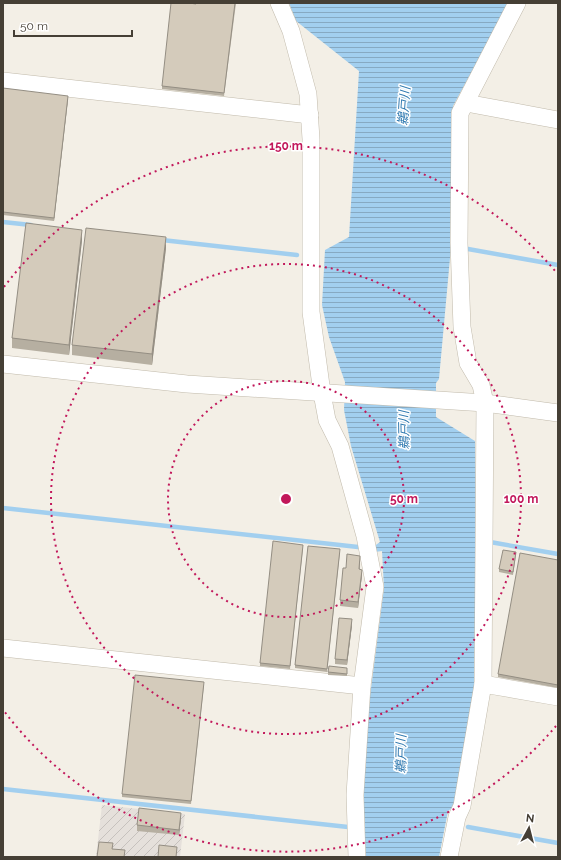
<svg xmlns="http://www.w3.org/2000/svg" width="561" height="860" font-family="Raleway,'Noto Sans JP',sans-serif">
<defs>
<pattern id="industrial-furrows" width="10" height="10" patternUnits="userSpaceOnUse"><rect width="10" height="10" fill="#e5e0db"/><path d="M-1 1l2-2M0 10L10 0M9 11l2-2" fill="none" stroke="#c6c1bd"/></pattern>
<pattern id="water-rules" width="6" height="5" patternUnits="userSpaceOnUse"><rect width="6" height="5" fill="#a2cfef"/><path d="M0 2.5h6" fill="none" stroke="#86a9c2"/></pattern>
</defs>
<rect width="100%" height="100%" fill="#f3efe6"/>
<polygon fill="url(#industrial-furrows)" points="102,805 185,814 180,857 96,857"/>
<polygon fill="url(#water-rules)" points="289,3 509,3 453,106 451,247 439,379 436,383 436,417 475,441 477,675 456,805 448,811 439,857 365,857 365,835 361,819 369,704 384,588 382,551 375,552 373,547 380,542 351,446 344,410 345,382 329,337 322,305 325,250 349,237 359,71 296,21"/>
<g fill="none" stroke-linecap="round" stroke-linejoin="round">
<g stroke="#a2cfef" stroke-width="4.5">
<polyline points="3,222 31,225"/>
<polyline points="162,240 297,255"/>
<polyline points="468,249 558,265"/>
<polyline points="3,508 358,547"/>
<polyline points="490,542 558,554"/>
<polyline points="3,789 348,827"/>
<polyline points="468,827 558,843"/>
</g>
<defs>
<g id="minor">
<polyline points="279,3 291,31 308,94 311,139 311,312 322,393 327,420 340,446 365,536 375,587 362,686 355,795 357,857"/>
<polyline points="3,81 310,115"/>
<polyline points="466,103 558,120"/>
<polyline points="3,364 187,384 485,403 558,413"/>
<polyline points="3,648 362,686"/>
<polyline points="483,684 558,697"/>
<polyline points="449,857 457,817 462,806 483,684 485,403 481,385 468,363 462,327 459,243 460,113 517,3"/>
</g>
</defs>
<use href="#minor" stroke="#c1baab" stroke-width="18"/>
<use href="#minor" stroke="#fff" stroke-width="17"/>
</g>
<g fill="#b6afa1">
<polygon points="196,3 236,3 224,96 162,89 162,86"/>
<polygon points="3,88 68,99 54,221 3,215"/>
<polygon points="82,240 69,355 12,348 12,338"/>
<polygon points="166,248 152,365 72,355 72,345"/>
<polygon points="303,548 290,669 260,666 260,663"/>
<polygon points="340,552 327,672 295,668 295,665"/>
<polygon points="516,555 513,575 499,572 499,569"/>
<polygon points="558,560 558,688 498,677 498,674"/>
<polygon points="360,561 360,569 362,575 358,608 340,606 340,600 346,568"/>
<polygon points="352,625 347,665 335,664 335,659"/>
<polygon points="347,668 347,676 328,675 328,672"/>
<polygon points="204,685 191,804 122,797 122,794"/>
<polygon points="181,818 179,835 137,831 137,825"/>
</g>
<g fill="#948e83">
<polygon points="68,96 68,99 54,221 54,218"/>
<polygon points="82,230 82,240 69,355 69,345"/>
<polygon points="166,237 166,248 152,365 152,354"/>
<polygon points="362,570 362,575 358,608 358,602"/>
<polygon points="352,619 352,625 347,665 347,660"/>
<polygon points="181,813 181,818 179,835 179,830"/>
</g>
<g fill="#d4cbbb" stroke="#948e83">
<polygon points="171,3 189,3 196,4 196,3 235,3 224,93 162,86"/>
<polygon points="3,88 68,96 54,218 3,212"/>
<polygon points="26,223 82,230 69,345 12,338"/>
<polygon points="86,228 166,237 152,354 72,345"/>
<polygon points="273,541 303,545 290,666 260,663"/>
<polygon points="308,546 340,549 327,669 295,665"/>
<polygon points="503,550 516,552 513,572 499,569"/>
<polygon points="520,553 558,560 558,685 498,674"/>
<polygon points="347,554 360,556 359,569 362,570 358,602 340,600 343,568 346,568"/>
<polygon points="339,618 352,619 347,660 335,659"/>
<polygon points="329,666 347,668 347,674 328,672"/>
<polygon points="135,675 204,682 191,801 122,794"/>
<polygon points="139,808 181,813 179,830 137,825"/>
<polygon points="99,842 113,843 112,849 125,850 124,857 97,857"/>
<polygon points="159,845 177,847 176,857 158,857"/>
</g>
<g fill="none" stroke="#c2185b" stroke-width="2" stroke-dasharray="2 4">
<circle cx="286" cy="499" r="118"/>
<circle cx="286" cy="499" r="235"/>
<path d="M556 726A353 353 0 0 1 4 711M4 287A353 353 0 0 1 556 272"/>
</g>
<g text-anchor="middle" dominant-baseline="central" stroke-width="3" stroke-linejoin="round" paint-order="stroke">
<g font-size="13" font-style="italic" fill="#2f79b0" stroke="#fff">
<text transform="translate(404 106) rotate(-86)">鵜戸川</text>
<text transform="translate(404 430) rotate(-91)">鵜戸川</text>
<text transform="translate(401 754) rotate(-89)">鵜戸川</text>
</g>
</g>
<circle cx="286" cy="499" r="6" fill="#c2185b" stroke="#fff" stroke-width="2"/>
<g font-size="12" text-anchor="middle" font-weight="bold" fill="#c2185b" stroke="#fff" stroke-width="3" stroke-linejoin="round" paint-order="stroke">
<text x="286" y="150">150 m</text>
<text x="404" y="503">50 m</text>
<text x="521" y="503">100 m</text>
</g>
<rect width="561" height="860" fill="none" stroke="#453f35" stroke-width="8"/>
<g transform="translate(529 828) rotate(7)" stroke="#ffffff" stroke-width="3" paint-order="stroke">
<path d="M0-3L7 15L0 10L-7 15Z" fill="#453f35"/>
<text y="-6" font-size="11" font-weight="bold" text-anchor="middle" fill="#453f35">N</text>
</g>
<path d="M14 30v6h118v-6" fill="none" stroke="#453f35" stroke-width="2"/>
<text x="20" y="30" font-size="12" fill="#453f35" stroke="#ffffff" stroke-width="3" paint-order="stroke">50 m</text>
</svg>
